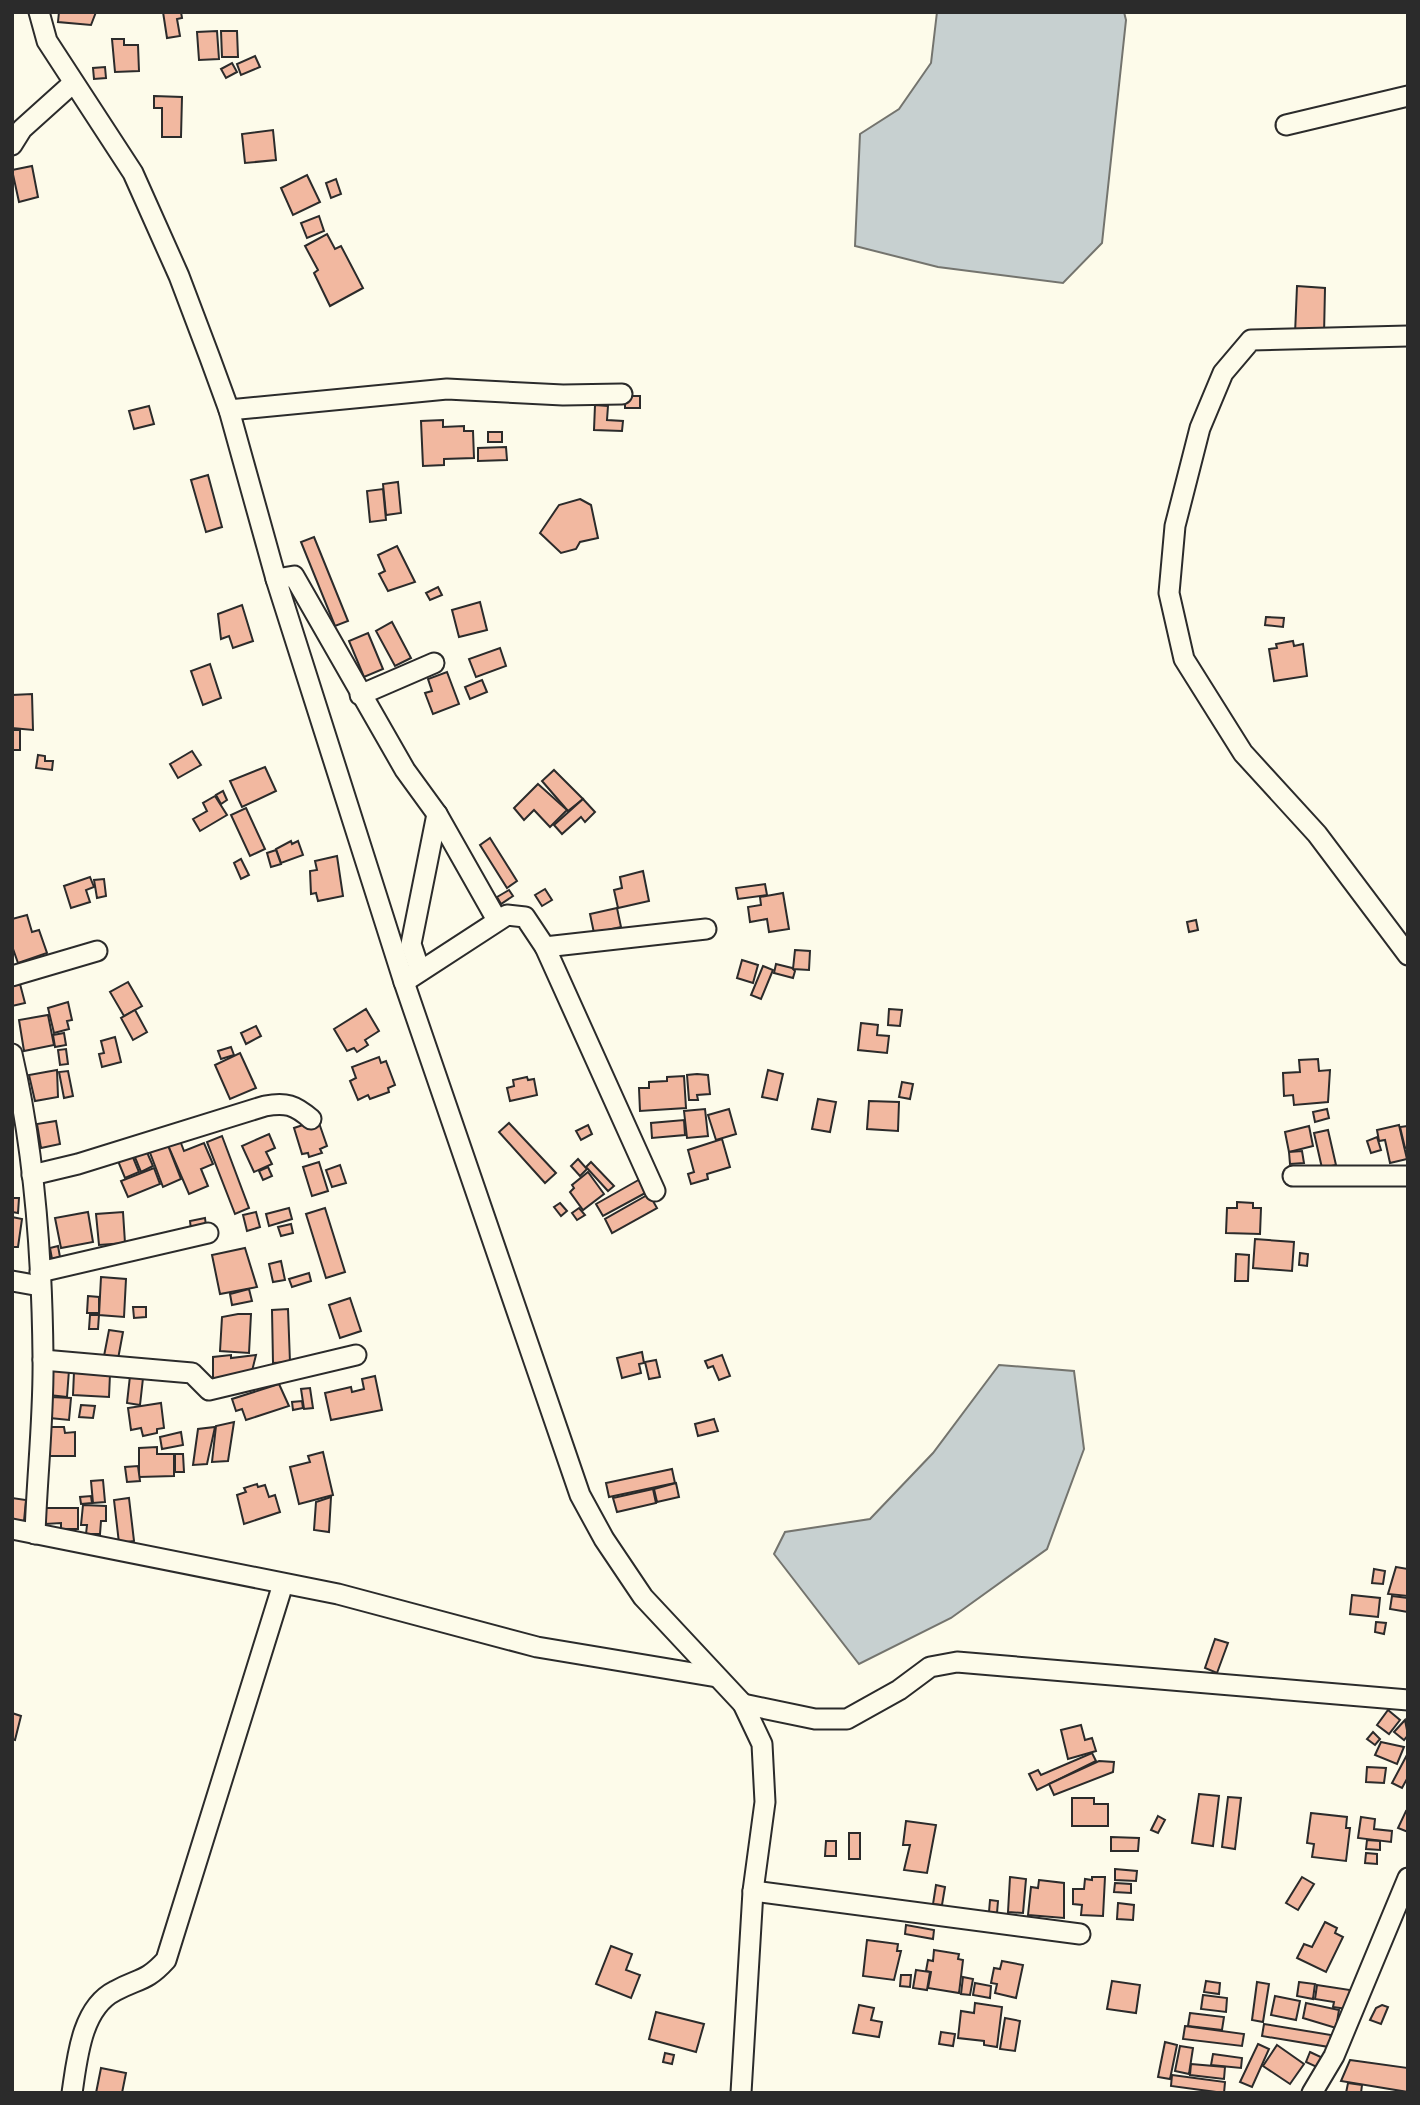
<svg xmlns="http://www.w3.org/2000/svg" width="1420" height="2105" font-family="Karla,sans-serif">
<rect width="100%" height="100%" fill="#fdfbea"/>
<g fill="#c7d0d0" stroke="#74746e" stroke-width="2">
<polygon points="937,12 1124,12 1126,20 1102,243 1063,283 938,267 855,246 860,134 899,109 931,63"/>
<polygon points="999,1365 1074,1371 1084,1449 1047,1549 951,1618 859,1664 774,1554 785,1532 870,1519 933,1453"/>
</g>
<g fill="#f2b8a0" stroke="#2b2b2b" stroke-width="2">
<polygon points="59,12 96,12 91,25 58,22"/>
<polygon points="163,12 181,12 182,18 177,19 180,36 167,38"/>
<polygon points="217,31 219,59 199,60 197,32"/>
<polygon points="221,31 237,31 238,57 222,57"/>
<polygon points="112,39 124,39 124,45 138,45 139,71 115,72"/>
<polygon points="255,56 260,67 241,75 237,64"/>
<polygon points="232,63 237,72 226,78 221,69"/>
<polygon points="105,67 106,78 94,79 93,68"/>
<polygon points="154,96 182,97 181,137 162,137 162,108 154,108"/>
<polygon points="273,130 276,160 245,163 242,134"/>
<polygon points="32,166 38,197 19,202 12,170"/>
<polygon points="307,175 320,202 293,215 281,188"/>
<polygon points="336,179 341,194 331,198 326,183"/>
<polygon points="319,216 324,231 307,238 301,223"/>
<polygon points="327,234 335,249 341,246 363,288 330,306 314,273 318,270 305,246"/>
<polygon points="1297,286 1325,288 1324,335 1295,334"/>
<rect x="625" y="396" width="15" height="12"/>
<polygon points="595,405 608,406 607,420 623,421 622,431 594,430"/>
<polygon points="149,406 154,424 134,429 129,411"/>
<polygon points="443,420 443,427 464,426 464,431 473,431 474,458 444,459 444,465 423,466 421,421"/>
<rect x="488" y="432" width="14" height="10"/>
<polygon points="506,447 507,460 478,461 478,448"/>
<polygon points="208,475 222,527 206,532 191,480"/>
<polygon points="398,482 401,513 386,515 383,484"/>
<polygon points="383,489 386,520 370,522 367,491"/>
<polygon points="580,499 591,505 598,538 580,542 576,549 561,553 540,533 559,505"/>
<polygon points="314,537 348,621 335,626 301,542"/>
<polygon points="397,546 415,582 388,591 379,574 385,571 378,555"/>
<polygon points="438,587 442,595 430,600 426,593"/>
<polygon points="480,602 487,630 459,637 452,610"/>
<polygon points="242,605 253,641 233,648 229,636 221,639 218,614"/>
<polygon points="1266,617 1284,618 1283,627 1265,625"/>
<polygon points="392,622 411,658 395,666 376,631"/>
<polygon points="368,633 383,669 364,677 349,641"/>
<polygon points="1293,641 1294,646 1303,644 1307,676 1274,681 1269,649 1277,648 1276,644"/>
<polygon points="500,648 506,666 476,677 469,659"/>
<polygon points="210,664 221,698 203,705 191,671"/>
<polygon points="447,672 459,704 433,714 425,693 432,691 428,679"/>
<polygon points="482,680 487,692 470,699 465,687"/>
<polygon points="32,694 33,730 12,728 12,695"/>
<rect x="12" y="730" width="8" height="20"/>
<polygon points="192,751 201,765 178,778 170,764"/>
<polygon points="38,755 45,756 45,761 53,761 52,770 36,768"/>
<polygon points="265,767 276,791 242,807 230,781"/>
<polygon points="554,770 583,799 568,811 542,781"/>
<polygon points="538,784 567,810 550,827 534,810 524,820 514,808"/>
<polygon points="223,791 227,800 221,804 216,795"/>
<polygon points="215,796 227,815 200,831 193,819 207,811 203,803"/>
<polygon points="583,799 595,812 585,822 581,817 562,834 554,825"/>
<polygon points="246,808 265,849 250,856 231,815"/>
<polygon points="490,838 517,881 507,888 480,845"/>
<polygon points="291,841 292,844 298,841 303,855 281,863 276,849"/>
<polygon points="276,850 281,864 271,867 267,853"/>
<polygon points="337,856 343,896 318,901 316,893 311,894 310,871 317,870 315,861"/>
<polygon points="241,859 249,875 241,879 234,863"/>
<polygon points="643,871 649,901 618,908 614,890 622,888 620,877"/>
<polygon points="90,877 94,887 86,890 90,902 71,908 64,886"/>
<polygon points="104,879 106,896 97,898 94,880"/>
<polygon points="765,884 767,895 738,899 736,888"/>
<polygon points="545,889 552,900 542,906 535,895"/>
<polygon points="509,890 513,896 501,904 497,897"/>
<polygon points="783,893 789,929 769,932 767,919 750,922 748,907 761,905 760,897"/>
<polygon points="617,908 621,927 594,933 590,914"/>
<polygon points="27,915 32,932 39,930 47,953 18,963 12,946 12,919"/>
<polygon points="1196,920 1198,930 1189,932 1187,922"/>
<polygon points="795,950 810,951 809,970 793,969"/>
<polygon points="742,960 758,965 753,983 737,978"/>
<polygon points="776,964 792,968 795,971 793,978 774,973"/>
<polygon points="763,966 773,970 761,999 751,995"/>
<polygon points="128,982 142,1006 124,1016 110,992"/>
<polygon points="20,984 25,1003 12,1006 12,986"/>
<polygon points="68,1002 72,1020 67,1021 69,1029 54,1033 48,1008"/>
<polygon points="366,1009 379,1031 365,1040 368,1045 357,1052 354,1048 347,1051 334,1029"/>
<polygon points="889,1009 902,1010 900,1026 888,1025"/>
<polygon points="135,1010 147,1032 133,1040 121,1018"/>
<polygon points="48,1015 54,1045 24,1051 19,1020"/>
<polygon points="861,1023 878,1025 877,1035 889,1036 887,1053 858,1050"/>
<polygon points="256,1026 261,1036 246,1044 241,1033"/>
<polygon points="64,1033 66,1045 55,1047 53,1035"/>
<polygon points="115,1037 121,1062 102,1067 99,1054 104,1053 101,1041"/>
<polygon points="231,1047 234,1055 221,1059 218,1051"/>
<polygon points="66,1049 68,1064 60,1065 58,1050"/>
<polygon points="240,1053 256,1088 230,1099 215,1065"/>
<polygon points="379,1057 381,1063 386,1061 395,1085 388,1088 389,1092 370,1099 368,1095 358,1100 350,1081 356,1078 352,1067"/>
<polygon points="1318,1059 1319,1071 1330,1070 1328,1102 1294,1105 1293,1095 1284,1096 1283,1073 1300,1072 1299,1060"/>
<polygon points="57,1070 58,1097 35,1101 29,1075"/>
<polygon points="768,1070 783,1074 777,1100 762,1097"/>
<polygon points="68,1071 73,1096 64,1098 59,1072"/>
<polygon points="697,1074 708,1075 710,1094 697,1095 698,1100 689,1100 687,1075"/>
<polygon points="684,1076 686,1108 640,1111 639,1088 649,1088 649,1082 667,1081 667,1077"/>
<polygon points="527,1077 528,1080 534,1079 537,1095 510,1101 507,1088 514,1086 513,1080"/>
<polygon points="902,1082 913,1084 910,1099 899,1097"/>
<polygon points="818,1099 836,1102 830,1132 812,1129"/>
<polygon points="869,1101 899,1102 898,1131 867,1129"/>
<polygon points="705,1109 708,1136 687,1138 684,1111"/>
<polygon points="729,1109 736,1134 716,1140 708,1115"/>
<polygon points="1327,1109 1329,1118 1315,1122 1313,1112"/>
<polygon points="318,1120 327,1146 320,1149 322,1153 309,1157 308,1153 302,1154 294,1128"/>
<polygon points="684,1120 685,1135 652,1138 651,1123"/>
<polygon points="56,1121 60,1144 41,1148 37,1124"/>
<polygon points="509,1123 556,1173 545,1183 499,1132"/>
<polygon points="588,1125 592,1134 581,1140 576,1131"/>
<polygon points="1399,1125 1407,1159 1390,1163 1385,1140 1379,1141 1377,1130"/>
<polygon points="1309,1126 1313,1146 1289,1152 1285,1132"/>
<polygon points="1408,1126 1408,1147 1405,1148 1400,1127"/>
<polygon points="1328,1130 1336,1165 1322,1168 1314,1133"/>
<polygon points="269,1134 275,1148 266,1152 272,1164 254,1172 242,1146"/>
<polygon points="222,1136 249,1208 235,1214 207,1142"/>
<polygon points="1377,1137 1381,1150 1371,1153 1367,1141"/>
<polygon points="179,1138 184,1151 204,1143 213,1164 201,1169 208,1186 189,1194 167,1143"/>
<polygon points="722,1139 730,1167 707,1174 708,1179 691,1184 688,1174 694,1172 688,1150"/>
<polygon points="167,1143 181,1179 163,1187 149,1150"/>
<polygon points="146,1150 153,1166 141,1172 134,1155"/>
<polygon points="1302,1151 1304,1163 1290,1164 1289,1152"/>
<polygon points="132,1155 139,1172 125,1178 118,1161"/>
<polygon points="578,1159 587,1169 580,1176 571,1166"/>
<polygon points="319,1162 328,1191 312,1196 303,1167"/>
<polygon points="591,1162 614,1186 608,1191 586,1167"/>
<polygon points="340,1165 346,1183 332,1187 326,1170"/>
<polygon points="268,1167 272,1176 263,1180 259,1171"/>
<polygon points="154,1168 160,1184 128,1197 121,1181"/>
<polygon points="588,1172 604,1194 583,1210 570,1192 574,1188 572,1185"/>
<polygon points="642,1178 649,1191 603,1216 596,1204"/>
<polygon points="649,1194 657,1208 612,1233 605,1219"/>
<polygon points="12,1198 19,1198 18,1213 12,1212"/>
<polygon points="1237,1202 1253,1203 1253,1208 1261,1208 1260,1234 1226,1233 1227,1208 1237,1208"/>
<polygon points="560,1203 567,1211 561,1216 554,1207"/>
<polygon points="289,1208 292,1219 269,1226 266,1214"/>
<polygon points="325,1208 345,1272 326,1278 306,1214"/>
<polygon points="579,1208 585,1215 577,1220 572,1213"/>
<polygon points="88,1212 93,1242 61,1248 55,1218"/>
<polygon points="123,1212 125,1243 99,1245 96,1214"/>
<polygon points="256,1212 260,1227 247,1231 243,1215"/>
<polygon points="12,1217 22,1219 18,1247 12,1247"/>
<polygon points="205,1218 206,1226 191,1229 190,1221"/>
<polygon points="291,1224 293,1233 281,1236 278,1227"/>
<polygon points="1255,1239 1294,1242 1292,1271 1253,1268"/>
<polygon points="58,1246 60,1257 52,1259 50,1248"/>
<polygon points="245,1248 257,1287 220,1294 212,1255"/>
<polygon points="1300,1253 1308,1254 1307,1266 1299,1265"/>
<polygon points="1236,1254 1249,1255 1248,1281 1235,1281"/>
<polygon points="281,1261 285,1280 273,1282 269,1264"/>
<polygon points="309,1273 311,1281 292,1287 289,1279"/>
<polygon points="101,1277 126,1279 124,1317 99,1315"/>
<polygon points="249,1289 252,1301 232,1305 230,1294"/>
<polygon points="88,1296 99,1297 99,1313 87,1313"/>
<polygon points="350,1298 361,1331 340,1338 329,1305"/>
<polygon points="133,1307 146,1307 146,1317 134,1318"/>
<polygon points="288,1309 290,1362 273,1363 272,1310"/>
<polygon points="238,1314 251,1314 249,1353 220,1351 222,1317"/>
<polygon points="90,1315 99,1315 98,1329 89,1329"/>
<polygon points="109,1330 123,1332 118,1359 104,1356"/>
<polygon points="642,1352 644,1363 639,1364 641,1373 622,1378 617,1358"/>
<polygon points="231,1355 231,1358 256,1355 252,1371 213,1379 213,1357"/>
<polygon points="722,1355 730,1376 719,1380 713,1366 708,1368 705,1361"/>
<polygon points="656,1360 660,1377 649,1379 645,1362"/>
<polygon points="52,1368 69,1370 67,1397 49,1395"/>
<polygon points="74,1372 110,1374 109,1397 73,1395"/>
<polygon points="130,1376 143,1378 140,1405 127,1403"/>
<polygon points="375,1376 382,1410 331,1420 325,1393 351,1387 352,1392 364,1389 362,1379"/>
<polygon points="279,1384 289,1406 246,1420 242,1409 236,1411 232,1399"/>
<polygon points="310,1388 313,1408 304,1409 301,1389"/>
<polygon points="51,1397 71,1398 69,1420 50,1418"/>
<polygon points="302,1401 303,1408 293,1410 292,1402"/>
<polygon points="161,1403 164,1428 157,1429 157,1433 143,1436 141,1428 131,1430 128,1408"/>
<polygon points="81,1405 95,1406 93,1418 79,1417"/>
<polygon points="714,1419 718,1431 698,1436 695,1424"/>
<polygon points="234,1422 228,1461 212,1462 216,1426"/>
<polygon points="49,1427 64,1427 65,1433 75,1432 75,1456 50,1456"/>
<polygon points="215,1427 207,1464 193,1465 198,1429"/>
<polygon points="181,1432 183,1445 162,1449 160,1437"/>
<polygon points="157,1447 157,1454 174,1454 174,1476 139,1477 139,1448"/>
<polygon points="323,1452 333,1495 299,1504 290,1467 310,1462 308,1456"/>
<polygon points="175,1454 183,1454 184,1472 175,1472"/>
<polygon points="138,1466 140,1481 127,1482 125,1467"/>
<polygon points="672,1469 675,1483 609,1497 606,1483"/>
<polygon points="103,1480 105,1502 93,1503 91,1481"/>
<polygon points="676,1483 679,1497 657,1502 654,1489"/>
<polygon points="257,1484 258,1487 265,1485 269,1497 275,1495 280,1512 244,1524 237,1495 246,1492 244,1488"/>
<polygon points="653,1489 656,1503 617,1512 613,1498"/>
<polygon points="91,1496 92,1503 81,1504 80,1497"/>
<polygon points="331,1497 329,1532 314,1530 316,1502"/>
<polygon points="12,1498 26,1500 24,1521 12,1520"/>
<polygon points="129,1498 134,1541 119,1543 114,1500"/>
<polygon points="83,1505 106,1506 106,1521 101,1521 100,1534 86,1534 87,1525 81,1525"/>
<polygon points="45,1508 78,1508 78,1529 61,1529 61,1523 45,1524"/>
<polygon points="1396,1567 1408,1569 1408,1596 1388,1594"/>
<polygon points="1374,1569 1385,1571 1383,1584 1372,1583"/>
<polygon points="1352,1595 1380,1598 1378,1617 1350,1614"/>
<polygon points="1392,1596 1408,1598 1408,1612 1390,1609"/>
<polygon points="1376,1622 1386,1623 1384,1634 1375,1632"/>
<polygon points="1215,1639 1228,1643 1217,1673 1205,1668"/>
<polygon points="1388,1710 1400,1720 1389,1734 1377,1725"/>
<polygon points="12,1713 21,1716 15,1740 12,1739"/>
<polygon points="1405,1720 1408,1735 1404,1740 1394,1732"/>
<polygon points="1081,1725 1085,1740 1092,1738 1096,1751 1068,1759 1061,1730"/>
<polygon points="1373,1732 1380,1739 1375,1745 1367,1739"/>
<polygon points="1381,1742 1404,1747 1397,1764 1375,1755"/>
<polygon points="1092,1753 1096,1761 1037,1790 1029,1774 1038,1770 1041,1775"/>
<polygon points="1408,1753 1408,1777 1402,1788 1392,1783"/>
<polygon points="1099,1761 1114,1762 1113,1772 1054,1795 1049,1784"/>
<polygon points="1367,1767 1386,1768 1384,1783 1366,1782"/>
<polygon points="1199,1794 1219,1796 1213,1846 1192,1843"/>
<polygon points="1228,1797 1241,1798 1235,1849 1222,1847"/>
<polygon points="1072,1798 1094,1798 1094,1804 1108,1804 1108,1826 1072,1826"/>
<polygon points="1406,1811 1408,1812 1408,1832 1398,1828"/>
<polygon points="1311,1813 1347,1817 1346,1828 1350,1828 1346,1861 1312,1857 1314,1844 1307,1843"/>
<polygon points="1158,1816 1165,1820 1158,1833 1151,1830"/>
<polygon points="1361,1817 1375,1819 1374,1829 1392,1831 1391,1842 1358,1838"/>
<polygon points="906,1821 936,1825 927,1873 904,1870 910,1845 903,1845"/>
<rect x="849" y="1833" width="11" height="26"/>
<polygon points="1111,1837 1139,1838 1138,1851 1111,1851"/>
<polygon points="1367,1840 1380,1841 1380,1850 1366,1849"/>
<polygon points="826,1841 836,1841 836,1856 825,1856"/>
<polygon points="1366,1853 1377,1854 1377,1864 1365,1863"/>
<polygon points="1115,1869 1137,1871 1136,1881 1115,1880"/>
<polygon points="1010,1877 1026,1879 1023,1913 1008,1912"/>
<polygon points="1092,1877 1105,1877 1103,1916 1081,1915 1082,1905 1073,1904 1073,1889 1084,1889 1085,1879 1092,1880"/>
<polygon points="1302,1877 1314,1884 1298,1910 1286,1903"/>
<polygon points="1039,1880 1064,1883 1064,1918 1028,1915 1031,1887 1038,1888"/>
<polygon points="1115,1883 1131,1884 1131,1893 1114,1892"/>
<polygon points="936,1885 945,1887 942,1905 933,1904"/>
<polygon points="990,1900 998,1901 997,1913 989,1912"/>
<polygon points="1118,1903 1134,1905 1133,1920 1117,1919"/>
<polygon points="1325,1922 1337,1928 1335,1933 1343,1937 1326,1972 1297,1958 1304,1944 1312,1947"/>
<polygon points="906,1925 934,1930 933,1939 905,1934"/>
<polygon points="867,1940 898,1944 897,1951 901,1951 894,1980 863,1976"/>
<polygon points="611,1946 632,1954 626,1970 640,1975 631,1998 596,1984"/>
<polygon points="934,1950 959,1954 958,1959 963,1960 959,1993 928,1988 931,1972 926,1971 928,1960 933,1961"/>
<polygon points="1002,1961 1023,1965 1016,1998 995,1993 997,1984 991,1983 994,1968 1000,1969"/>
<polygon points="916,1970 930,1972 927,1990 913,1988"/>
<polygon points="901,1975 911,1975 910,1987 900,1986"/>
<polygon points="963,1977 973,1979 970,1995 961,1994"/>
<polygon points="1112,1981 1140,1985 1136,2013 1107,2009"/>
<polygon points="1206,1981 1220,1983 1219,1994 1204,1992"/>
<polygon points="1257,1982 1269,1984 1263,2022 1252,2020"/>
<polygon points="1299,1982 1315,1984 1313,1999 1297,1996"/>
<polygon points="975,1983 991,1986 990,1998 973,1995"/>
<polygon points="1317,1985 1350,1990 1347,2009 1333,2007 1334,2002 1315,1999"/>
<polygon points="1203,1995 1227,1998 1226,2012 1201,2009"/>
<polygon points="1275,1996 1300,2001 1296,2020 1271,2015"/>
<polygon points="975,2003 1002,2007 997,2047 984,2045 984,2041 958,2038 961,2011 974,2013"/>
<polygon points="1306,2003 1339,2010 1336,2028 1303,2018"/>
<polygon points="859,2005 874,2008 871,2020 882,2022 879,2037 853,2033"/>
<polygon points="1382,2005 1388,2007 1381,2024 1370,2020 1376,2008"/>
<polygon points="656,2012 704,2024 696,2052 649,2039"/>
<polygon points="1190,2013 1224,2017 1222,2030 1188,2026"/>
<polygon points="1005,2018 1020,2021 1015,2051 1000,2049"/>
<polygon points="1264,2024 1331,2035 1329,2047 1262,2036"/>
<polygon points="1185,2026 1244,2034 1242,2046 1183,2039"/>
<polygon points="941,2032 955,2034 953,2046 939,2044"/>
<polygon points="1165,2042 1177,2045 1170,2079 1158,2077"/>
<polygon points="1258,2044 1269,2049 1252,2087 1240,2082"/>
<polygon points="1277,2045 1304,2064 1290,2084 1263,2066"/>
<polygon points="1180,2046 1193,2048 1189,2074 1175,2071"/>
<polygon points="1310,2052 1325,2059 1321,2069 1306,2062"/>
<polygon points="665,2053 674,2055 672,2064 663,2062"/>
<polygon points="1213,2054 1242,2058 1241,2068 1211,2065"/>
<polygon points="1350,2060 1408,2068 1408,2092 1341,2081"/>
<polygon points="1191,2064 1225,2067 1224,2079 1190,2075"/>
<polygon points="101,2068 126,2073 122,2093 96,2093"/>
<polygon points="1172,2075 1225,2082 1224,2093 1171,2086"/>
<polygon points="1348,2083 1362,2085 1361,2093 1346,2093"/>
</g>
<g fill="none" stroke-linecap="round" stroke-linejoin="round">
<defs>
<g id="minor">
<polyline points="39,12 47,41 133,173 179,276 210,358 229,410 276,579 404,982 580,1495 604,1539 643,1597 743,1704 762,1744 765,1802 753,1891 741,2093"/>
<polyline points="1286,125 1408,96"/>
<polyline points="12,145 22,129 72,84"/>
<polyline points="1408,336 1251,340 1223,373 1200,428 1175,526 1169,593 1184,659 1243,753 1317,834 1408,955"/>
<polyline points="229,410 447,389 563,395 622,394"/>
<polyline points="276,579 294,576 405,770 437,814 497,920"/>
<polyline points="360,695 434,663"/>
<polyline points="545,947 706,929"/>
<polyline points="420,971 411,944 437,814"/>
<polyline points="12,976 97,951"/>
<polyline points="404,982 507,915 525,917 545,947 655,1191"/>
<path d="M12 1054C35 1153 42 1255 43 1357 44 1415 37 1475 35 1534"/>
<path d="M32 1175 78 1164 265 1106C286 1102 295 1105 311 1119"/>
<polyline points="1293,1176 1408,1176"/>
<polyline points="40,1272 208,1233"/>
<polyline points="12,1281 40,1286"/>
<polyline points="43,1360 192,1373 209,1390 356,1355"/>
<polyline points="12,1529 338,1594 537,1647 717,1677"/>
<polyline points="743,1704 815,1719 847,1719 899,1690 930,1667 957,1662 1408,1700"/>
<polyline points="753,1891 1080,1934"/>
<path d="M72 2093C77 2060 81 2008 115 1991 139 1978 146 1982 166 1960L283 1584"/>
<polyline points="1312,2093 1334,2056 1408,1878"/>
</g>
</defs>
<use href="#minor" stroke="#2b2b2b" stroke-width="23"/>
<use href="#minor" stroke="#fdfbea" stroke-width="19"/>
</g>
<rect width="1420" height="2105" fill="none" stroke="#2b2b2b" stroke-width="28"/>
</svg>
